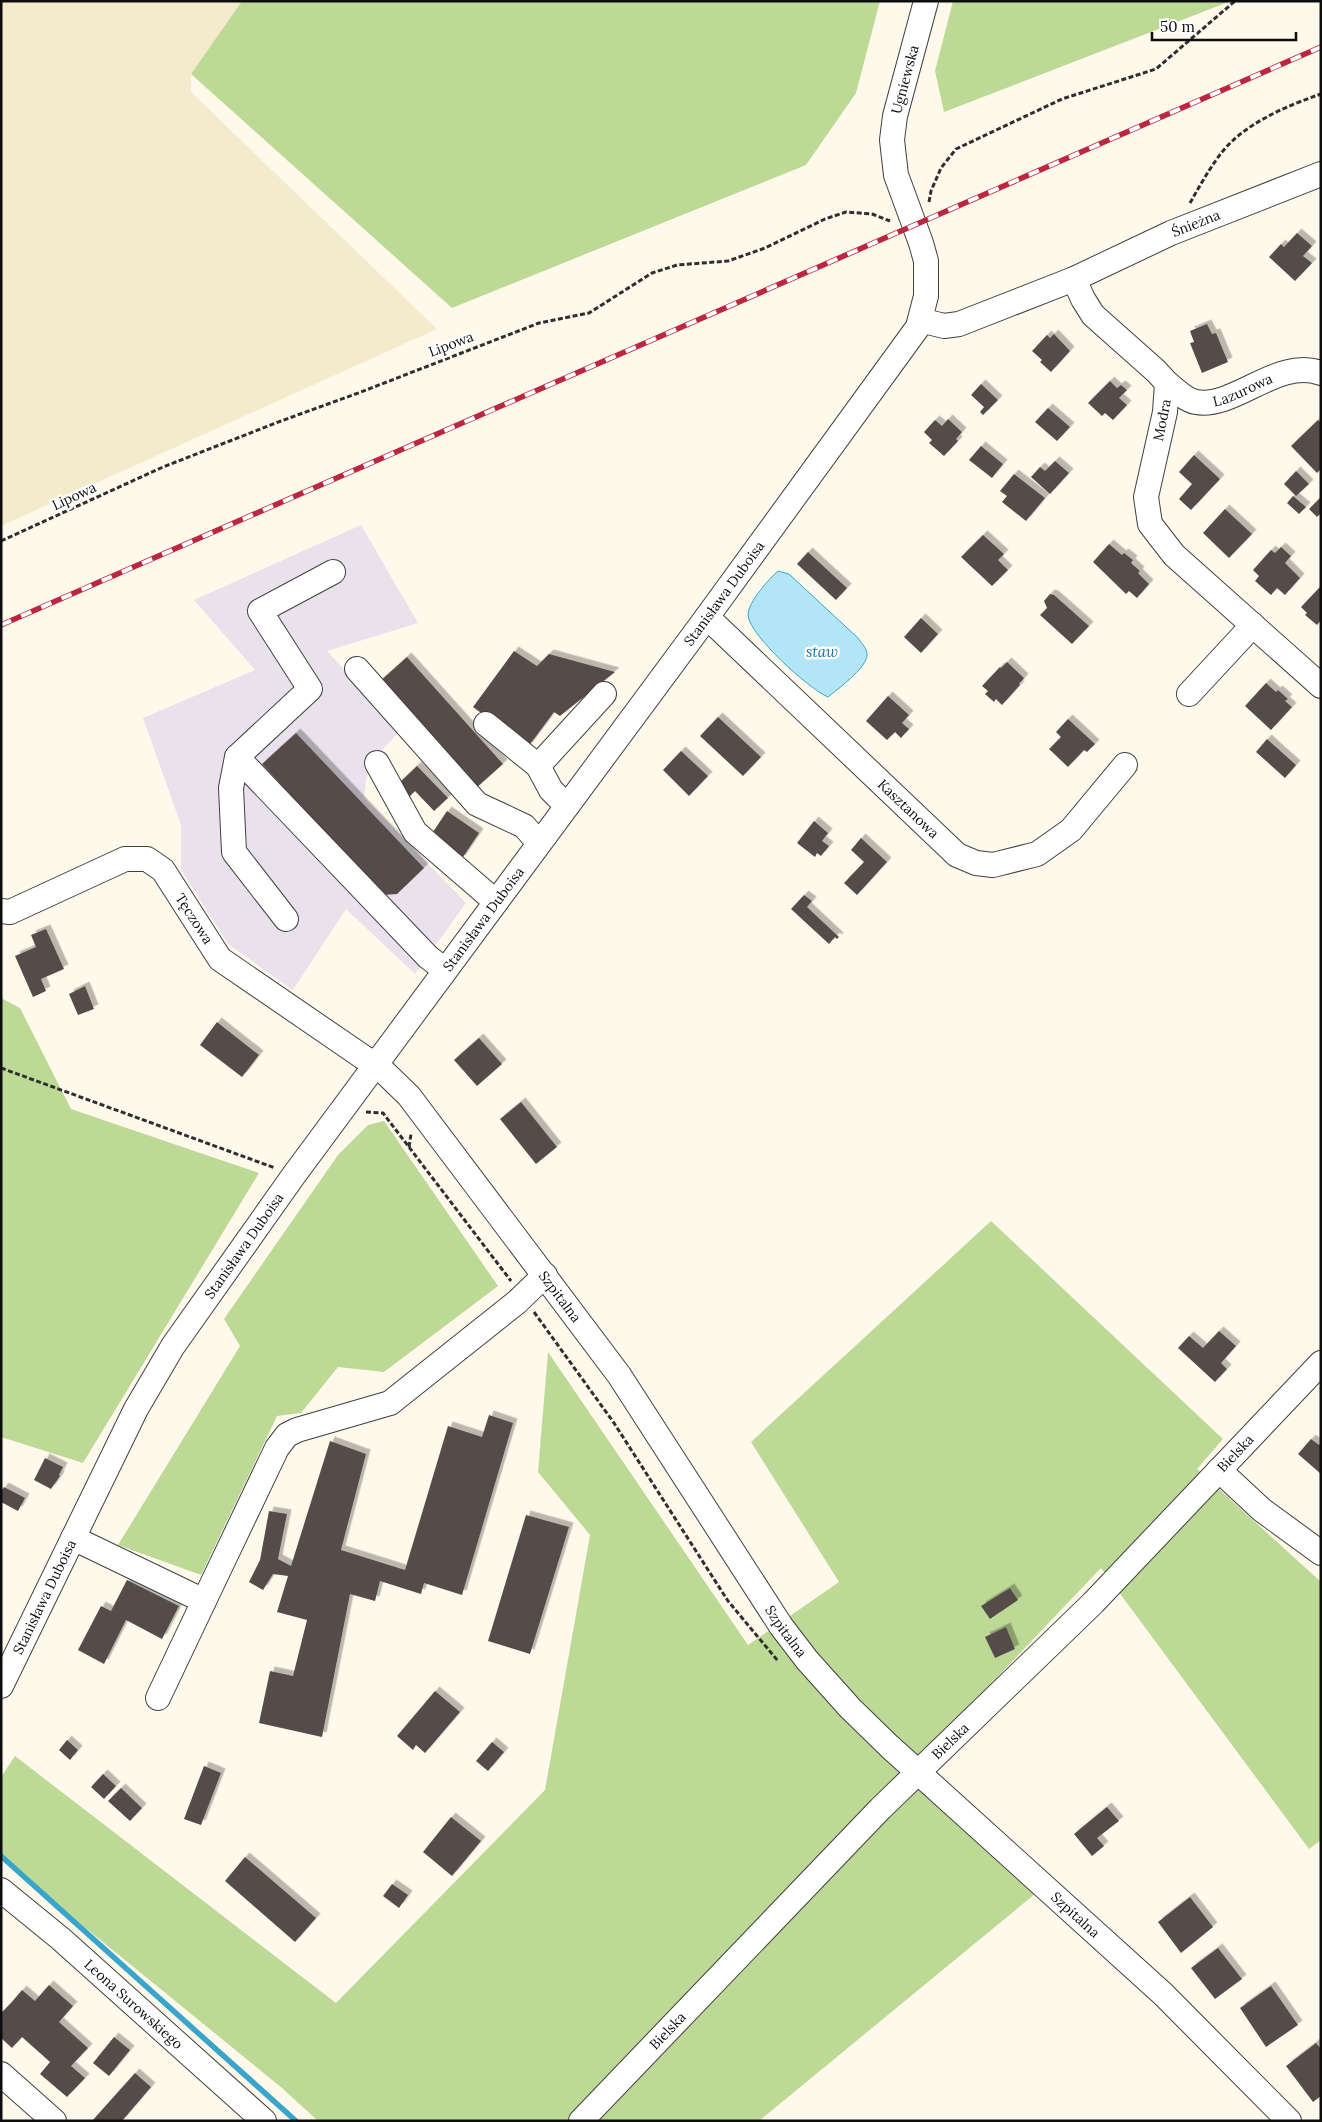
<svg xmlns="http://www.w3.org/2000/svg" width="1322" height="2122" font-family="Lora,serif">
<defs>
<filter id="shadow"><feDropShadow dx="4.5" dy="-4.5" stdDeviation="0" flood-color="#0004"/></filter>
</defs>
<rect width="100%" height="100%" fill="#fff9ec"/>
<polygon fill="#e9e1eb" points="361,525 418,623 327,651 400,731 368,765 364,798 466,903 415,974 346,909 293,990 228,944 181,870 181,825 143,718 255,670 194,600"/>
<polygon fill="#f4ebcd" points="1,1 242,1 191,74 191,92 437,329 1,526"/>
<g fill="#bdd996">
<polygon points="242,1 880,1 856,93 806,165 452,308 191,74"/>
<polygon points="953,1 1231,1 944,112 935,71"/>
<polygon points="1,998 20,1008 71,1109 259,1173 83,1463 1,1437"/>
<polygon points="384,1121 498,1286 384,1372 338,1367 301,1413 277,1416 201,1575 118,1545 240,1346 224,1319 338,1155 368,1125"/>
<polygon points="991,1221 1223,1439 1197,1469 1321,1582 1321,1840 1309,1849 1101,1568 903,1776 1041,1889 759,2121 589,2121 577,2111 567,2121 318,2121 282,2088 1,1859 1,1777 15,1756 336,2003 545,1790 590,1535 538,1472 548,1352 748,1645 839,1582 751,1442"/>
</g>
<path fill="#b2e5f5" stroke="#3aa5cb" d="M778 571 789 574 858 638C862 644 868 649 867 656 865 669 838 689 828 697 809 689 749 635 748 615 748 602 769 579 778 571Z"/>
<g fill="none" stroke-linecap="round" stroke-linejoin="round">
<polyline stroke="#3aa5cb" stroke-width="5.5" points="1,1856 296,2121"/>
</g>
<g fill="#554c49" filter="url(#shadow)">
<polygon points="1297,233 1312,246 1303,256 1312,263 1295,281 1269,257 1281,244 1284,247"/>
<polygon points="1207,324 1212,334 1216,333 1228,362 1202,373 1190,343 1194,342 1190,331"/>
<polygon points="1054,334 1070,351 1051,372 1040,362 1042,360 1032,351 1047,335 1050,338"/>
<polygon points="1110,381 1117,388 1121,385 1127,390 1119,398 1127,405 1113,420 1105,413 1102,416 1088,403"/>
<polygon points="981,384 998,400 983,415 980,412 984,407 971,395"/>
<polygon points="1048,408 1070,427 1057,441 1035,422"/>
<polygon points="948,419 962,432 956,439 958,441 944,456 929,443 932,440 924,432 935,420 942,426"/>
<polygon points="1318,420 1321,423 1321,469 1317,473 1291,446"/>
<polygon points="981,446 1003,464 992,478 969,460"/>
<polygon points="1194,455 1220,479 1191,510 1179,499 1192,484 1179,472"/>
<polygon points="1055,461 1069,473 1050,494 1031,477 1040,467 1045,471"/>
<polygon points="1296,471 1309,484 1296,496 1284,484"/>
<polygon points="1014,474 1045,498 1026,521 1002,502 1007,496 1000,491"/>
<polygon points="1293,496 1306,507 1299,514 1287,503"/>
<polygon points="1321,497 1321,513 1317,517 1309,509"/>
<polygon points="1225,509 1252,534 1229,558 1203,533"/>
<polygon points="983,535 1004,554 998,560 1008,570 992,586 961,557"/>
<polygon points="1109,544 1122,555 1124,553 1133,560 1131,563 1140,571 1138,573 1149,584 1137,598 1129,591 1126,594 1093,562"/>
<polygon points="1281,547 1291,556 1285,563 1300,578 1285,595 1277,588 1271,595 1255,581 1259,576 1253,570 1271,550 1275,553"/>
<polygon points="808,552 847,588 836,600 797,564"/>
<polygon points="1320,587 1321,620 1317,625 1305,615 1307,613 1301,607"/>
<polygon points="1050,594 1054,595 1089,626 1072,644 1040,615 1047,608 1044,601"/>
<polygon points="921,618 938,634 921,653 904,637"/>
<polygon points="514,651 537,666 549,654 615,672 560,716 554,712 528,747 473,707"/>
<polygon points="407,657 503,764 475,789 378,683"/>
<polygon points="1007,662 1024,678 1019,684 1020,685 1002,705 996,699 994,702 985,694 988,691 982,686 1000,667 1001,668"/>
<polygon points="1266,683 1276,692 1278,690 1288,699 1285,701 1292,707 1271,730 1245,706"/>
<polygon points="888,696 909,715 902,723 909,729 901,738 895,732 887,740 866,721"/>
<polygon points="718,717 761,757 743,776 700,736"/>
<polygon points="1068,719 1095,744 1087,752 1084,750 1068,767 1049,749 1061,737 1056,732"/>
<polygon points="296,733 424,868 397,894 383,895 262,764"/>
<polygon points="1267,739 1296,765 1285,778 1256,752"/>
<polygon points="681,751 708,776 689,796 663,770"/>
<polygon points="417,766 448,798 434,811 415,791 409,797 397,785"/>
<polygon points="447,811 479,833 461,860 429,838"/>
<polygon points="814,821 828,833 822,841 829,846 821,856 817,853 815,857 797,843"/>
<polygon points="861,838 887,862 857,895 844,883 864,862 851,850"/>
<polygon points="804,895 812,901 807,907 839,937 837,939 835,937 829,944 791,909"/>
<polygon points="46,929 64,969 41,979 46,991 33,997 15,956 36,947 31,935"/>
<polygon points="85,986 94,1009 78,1015 69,994"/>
<polygon points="217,1022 259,1055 242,1077 200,1045"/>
<polygon points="479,1038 502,1064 477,1086 454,1060"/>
<polygon points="521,1102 557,1147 536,1164 500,1119"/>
<polygon points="1219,1331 1236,1346 1221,1363 1227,1369 1215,1382 1178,1348 1189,1336 1203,1348"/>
<polygon points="489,1415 513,1423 462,1595 424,1583 421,1594 380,1581 375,1601 350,1594 322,1737 259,1723 270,1671 293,1676 307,1620 277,1612 288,1576 273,1574 263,1590 249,1582 260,1560 269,1511 287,1514 278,1559 291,1566 330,1441 366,1454 341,1550 405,1570 448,1426 482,1437"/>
<polygon points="1311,1439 1319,1445 1321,1443 1321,1474 1298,1454"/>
<polygon points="45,1458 63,1467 59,1475 60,1476 51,1489 34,1480"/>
<polygon points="4,1487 25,1498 18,1511 1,1502 1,1491"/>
<polygon points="526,1515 569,1527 530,1654 488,1641"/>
<polygon points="127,1580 179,1606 162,1639 126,1620 104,1664 78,1650 101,1606 111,1611"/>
<polygon points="1010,1588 1018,1600 990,1619 981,1606"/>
<polygon points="1006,1627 1015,1649 995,1658 985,1637"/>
<polygon points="435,1691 460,1712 425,1753 416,1745 413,1750 397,1736"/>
<polygon points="67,1740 78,1750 70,1760 59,1750"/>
<polygon points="492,1742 504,1752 488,1771 476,1761"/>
<polygon points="204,1766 221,1773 201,1825 184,1819"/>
<polygon points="103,1774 116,1786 104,1799 91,1787"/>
<polygon points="121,1788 142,1808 130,1821 108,1801"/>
<polygon points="1107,1807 1119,1821 1097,1838 1104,1846 1092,1856 1074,1834"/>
<polygon points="451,1817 481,1841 452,1876 423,1852"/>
<polygon points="245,1857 316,1918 295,1942 225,1881"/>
<polygon points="392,1884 408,1895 399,1908 383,1896"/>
<polygon points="1190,1897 1213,1927 1181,1953 1158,1922"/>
<polygon points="1218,1948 1242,1979 1215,1999 1191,1968"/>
<polygon points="49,1985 73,2006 59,2022 88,2048 71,2066 85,2078 67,2097 40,2074 50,2062 22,2037 12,2048 1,2038 1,2013 11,2003 22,1990 35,2001"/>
<polygon points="1271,1986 1298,2025 1266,2047 1240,2008"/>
<polygon points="114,2037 130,2050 109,2076 93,2063"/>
<polygon points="1316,2043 1321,2049 1321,2096 1313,2102 1286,2066"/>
<polygon points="135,2073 151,2087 122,2121 92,2121"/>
</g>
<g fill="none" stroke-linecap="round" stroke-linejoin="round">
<defs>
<g id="minor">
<path id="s1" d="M1074 279 1171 233 1321 174"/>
<polyline points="920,320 944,326 959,324 1074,279 1083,299 1093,315 1156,371 1167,383 1165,412 1146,497 1150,524 1174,555 1321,686"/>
<path id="s2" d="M1167 383C1176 390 1185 400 1196 402 1235 409 1278 357 1321 373"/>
<path id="s3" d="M707 617 957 855 976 863 993 865 1037 854 1071 830 1125 765"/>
<polyline points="357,669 477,804 524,826 539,843"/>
<polyline points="1189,694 1253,625"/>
<polyline points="486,724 538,766 551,790 567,806"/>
<polyline points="237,757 428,957 445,970"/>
<polyline points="377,763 415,832 496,902"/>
<polyline points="538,766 604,694"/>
<path id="s4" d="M1 911 10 912 125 859H147L163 870 220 959 363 1057 376 1064 409 1096 619 1375 781 1626 807 1660 850 1708 889 1746 1163 1994 1289 2121"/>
<polyline points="286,919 234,852 231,788 237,757 310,689 260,611 333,572"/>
<polyline points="1219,1470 1262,1510 1321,1553"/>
<polyline points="73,1538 204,1601 277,1448 287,1435 297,1430 390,1403 517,1302 545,1275"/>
<path id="s5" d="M1 1686 136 1409 173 1346 294 1175 707 617 918 327 926 296V261L921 243 896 175 892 140 895 116 926 1"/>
<polyline points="158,1698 204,1601"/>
<path id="s6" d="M1 1890 61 1939 264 2121"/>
<polyline points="1,2074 54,2121"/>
<path id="s7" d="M581 2121 880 1809 1093 1603 1321 1363"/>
</g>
</defs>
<use href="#minor" stroke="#404040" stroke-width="26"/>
<g stroke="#2f2f2f" stroke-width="3" stroke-dasharray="5 2.5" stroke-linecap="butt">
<polyline points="929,202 931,191 941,168 956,149 1062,99 1156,69 1235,1"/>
<path d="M1190 203C1199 187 1208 171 1219 156 1241 125 1286 106 1321 94"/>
<polyline points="1,541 163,467 281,421 361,392 539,323 589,313 652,273 677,265 728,261 765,248 825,219 846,212 872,214 890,221"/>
<polyline points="1,1068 275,1168"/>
<polyline points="366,1112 383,1113 511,1281"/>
<polyline points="409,1147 411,1134"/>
<polyline points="534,1312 614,1423 728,1601 778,1661"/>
</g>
<use href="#minor" stroke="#fff" stroke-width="24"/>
<defs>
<polyline id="rail" points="1,625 1321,47"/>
</defs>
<use href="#rail" stroke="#bb2741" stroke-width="5.5"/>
<use href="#rail" stroke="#fff" stroke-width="4" stroke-dasharray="11" stroke-linecap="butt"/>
</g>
<g text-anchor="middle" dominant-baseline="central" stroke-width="5" stroke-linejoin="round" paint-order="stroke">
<g font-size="14" fill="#0d0d0d" stroke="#fff">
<text stroke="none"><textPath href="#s5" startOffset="1899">Ugniewska</textPath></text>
<text stroke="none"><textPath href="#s1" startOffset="134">Śnieżna</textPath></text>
<text transform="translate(451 344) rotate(-21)">Lipowa</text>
<text stroke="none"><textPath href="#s2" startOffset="84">Lazurowa</textPath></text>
<text transform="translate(1162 420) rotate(-79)">Modra</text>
<text transform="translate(74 496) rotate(-25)">Lipowa</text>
<text stroke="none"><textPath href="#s5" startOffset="1314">Stanisława Duboisa</textPath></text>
<text stroke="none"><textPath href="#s3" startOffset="278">Kasztanowa</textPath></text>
<text stroke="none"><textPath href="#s4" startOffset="235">Tęczowa</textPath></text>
<text stroke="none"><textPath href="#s5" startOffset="909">Stanisława Duboisa</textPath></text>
<text stroke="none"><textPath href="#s5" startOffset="504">Stanisława Duboisa</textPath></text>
<text stroke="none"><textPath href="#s4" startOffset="768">Szpitalna</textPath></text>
<text stroke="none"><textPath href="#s7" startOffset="935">Bielska</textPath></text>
<text stroke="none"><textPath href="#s5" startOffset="99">Stanisława Duboisa</textPath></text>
<text stroke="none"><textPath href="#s4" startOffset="1172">Szpitalna</textPath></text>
<text stroke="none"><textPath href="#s7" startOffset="530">Bielska</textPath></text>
<text stroke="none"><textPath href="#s4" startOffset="1578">Szpitalna</textPath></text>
<text stroke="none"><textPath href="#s6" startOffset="175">Leona Surowskiego</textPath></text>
<text stroke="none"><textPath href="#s7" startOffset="125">Bielska</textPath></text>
</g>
<g font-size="15" font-style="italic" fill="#18749c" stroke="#fff">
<text x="822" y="651">staw</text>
</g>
</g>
<rect width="1322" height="2122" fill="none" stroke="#0d0d0d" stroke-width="5"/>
<path d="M1152 32v8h144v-8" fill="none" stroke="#0d0d0d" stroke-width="2.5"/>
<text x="1160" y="32" font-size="15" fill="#0d0d0d" stroke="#ffffff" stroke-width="4" paint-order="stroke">50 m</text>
</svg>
